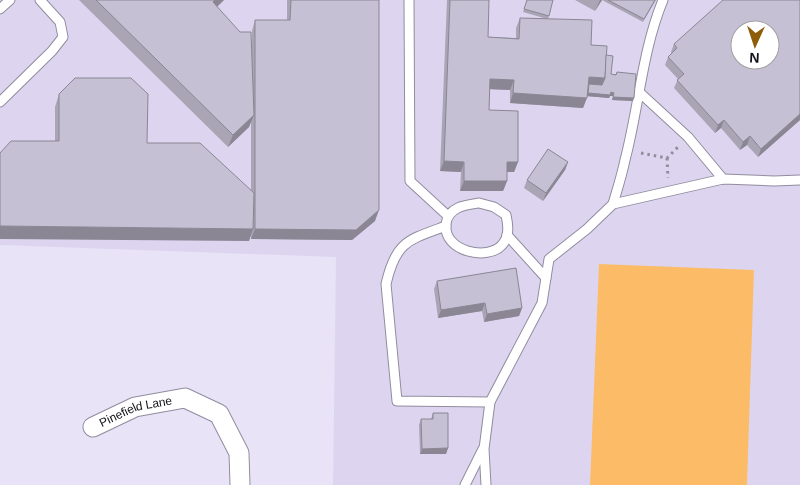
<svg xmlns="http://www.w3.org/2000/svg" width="800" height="485" font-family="Helvetica,sans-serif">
<rect width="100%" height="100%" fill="#e8e3f6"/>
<path fill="#ddd5f0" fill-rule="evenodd" d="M0 0H800V485H333L336 257 0 245ZM740 30H770V60H740Z"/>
<polygon fill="#fcbc67" points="599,264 754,270 747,485 590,485"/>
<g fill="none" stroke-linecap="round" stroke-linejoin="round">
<defs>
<g id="lane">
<polyline points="409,0 410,181 448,216"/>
<polyline points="0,9 10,0"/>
<polyline points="638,91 688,137 723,179"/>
<polyline points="0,102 52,51 63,37 60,22 40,0"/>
<path d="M479 203 494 207 506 215C508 224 510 236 502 245 488 261 443 252 446 224 448 207 465 205 479 203Z"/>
<path d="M613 204C617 190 622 175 625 160 639 107 642 51 663 0"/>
<path d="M446 226C408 240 396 241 386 284L397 401 490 402"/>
<polyline points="507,235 546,278"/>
<polyline points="465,485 483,449"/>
<polyline points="486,485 484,449 490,402 542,303 549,259 587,229 613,204 723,179 774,181 800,180"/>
</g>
<g id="street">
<path id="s1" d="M93 427 135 407 185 398 219 414 239 453 240 485"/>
</g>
</defs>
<use href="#lane" stroke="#918c9e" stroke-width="11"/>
<use href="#street" stroke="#918c9e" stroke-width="21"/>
<g stroke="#918d9b" stroke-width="3" stroke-dasharray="2.5 4" stroke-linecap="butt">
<polyline points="641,153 667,158 679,146"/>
<polyline points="667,158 668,178"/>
</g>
<use href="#lane" stroke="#fff" stroke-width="9"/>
<use href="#street" stroke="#fff" stroke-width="19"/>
</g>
<g fill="#a9a5b5">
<polygon points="79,0 224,0 217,7 252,54 252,31 255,20 287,20 287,0 379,0 375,221 352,240 251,239 251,235 249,241 55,141 55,107 59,94 147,143 251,191 251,121 249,127 228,147"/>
<polygon points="447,0 489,0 488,37 516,38 516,28 520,18 547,19 523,12 527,0 553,0 548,19 606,55 611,74 616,74 617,72 633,101 612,100 613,96 610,96 609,98 587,96 583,108 510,103 510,90 490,89 489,110 518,162 514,172 507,172 507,181 503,191 460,191 461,172 440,171"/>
<polygon points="575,0 602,0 595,11"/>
<polygon points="602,0 656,0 643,22"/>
<polygon points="674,44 800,120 758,157 747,145 740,150 721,128 715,133 674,88 678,79 665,65 668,57 672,54 671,52"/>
<polygon points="568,162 565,170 543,201 524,188 527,180"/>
<polygon points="437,281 522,308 519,316 484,322 482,311 438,318 434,289"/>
<polygon points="433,413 448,448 446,454 420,454 419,425 421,419 431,419"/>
</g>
<g fill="#8a8694">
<polygon points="215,0 224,0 208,15 213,2"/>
<polygon points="600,0 602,0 595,11"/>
<polygon points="589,77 605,78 601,88 586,87"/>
<polygon points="490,79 514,80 510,90 486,89"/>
<polygon points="513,93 587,98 583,108 510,103"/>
<polygon points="586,93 611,92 614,93 613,96 610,96 609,98 585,96"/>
<polygon points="613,97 634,98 633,101 612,100"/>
<polygon points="800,114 800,120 758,157 761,149"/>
<polygon points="254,115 249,127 228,147 233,135"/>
<polygon points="724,120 721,128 715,133 718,125"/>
<polygon points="750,136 747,145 740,150 743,142"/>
<polygon points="444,161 464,162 461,172 440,171"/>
<polygon points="507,162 518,162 514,172 504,172"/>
<polygon points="568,162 565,170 543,201 546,193"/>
<polygon points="464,181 507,181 503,191 460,191"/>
<polygon points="379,210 375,221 352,240 251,239 255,229"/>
<polygon points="0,226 253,229 249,241 0,239"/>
<polygon points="485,303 482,311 438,318 441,310"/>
<polygon points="522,308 519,316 484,322 487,314"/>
<polygon points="448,448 446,454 420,454 422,449"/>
</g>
<g fill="#c5c0d3" stroke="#8a8694" fill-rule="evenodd">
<polygon points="96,0 215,0 213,2 240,32 251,32 254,115 233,135"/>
<polygon points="291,0 379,0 379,210 356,230 255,229 255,20 290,20"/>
<polygon points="450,0 489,0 488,37 519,39 520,18 592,20 591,45 607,46 605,78 589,77 587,98 513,93 514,80 490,79 489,110 518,111 518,162 507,162 507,181 464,181 464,162 444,161"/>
<polygon points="527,0 553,0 549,16 524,9"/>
<polygon points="608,0 655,0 644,19"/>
<path d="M723 0H800V114L761 149 750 136 743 142 724 120 718 125 677 80 684 74 668 57 677 48 674 44ZM740 30H770V60H740Z"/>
<polygon points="606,55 613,56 611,74 616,75 617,72 636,74 634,98 613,97 614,93 611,92 610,95 588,93 589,84 602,85 605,78"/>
<polygon points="75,78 131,78 148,94 147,143 200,143 254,193 253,229 0,226 0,153 11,141 59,141 59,94"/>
<polygon points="548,149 568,162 546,193 527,180"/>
<polygon points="516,268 522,308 487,314 485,303 441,310 437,281"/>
<polygon points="433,413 448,413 448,448 422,449 421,419 433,419"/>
</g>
<g text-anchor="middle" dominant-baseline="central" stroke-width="4.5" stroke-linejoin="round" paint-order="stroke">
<g font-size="12" fill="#121117" stroke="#fff">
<text stroke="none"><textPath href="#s1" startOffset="46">Pinefield Lane</textPath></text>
</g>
</g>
<g transform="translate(755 45) rotate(183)"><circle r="24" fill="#ffffff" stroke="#a0a0a2"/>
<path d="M0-4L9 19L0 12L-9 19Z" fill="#8e5d08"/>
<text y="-8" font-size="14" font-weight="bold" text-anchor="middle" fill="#121117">N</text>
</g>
</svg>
